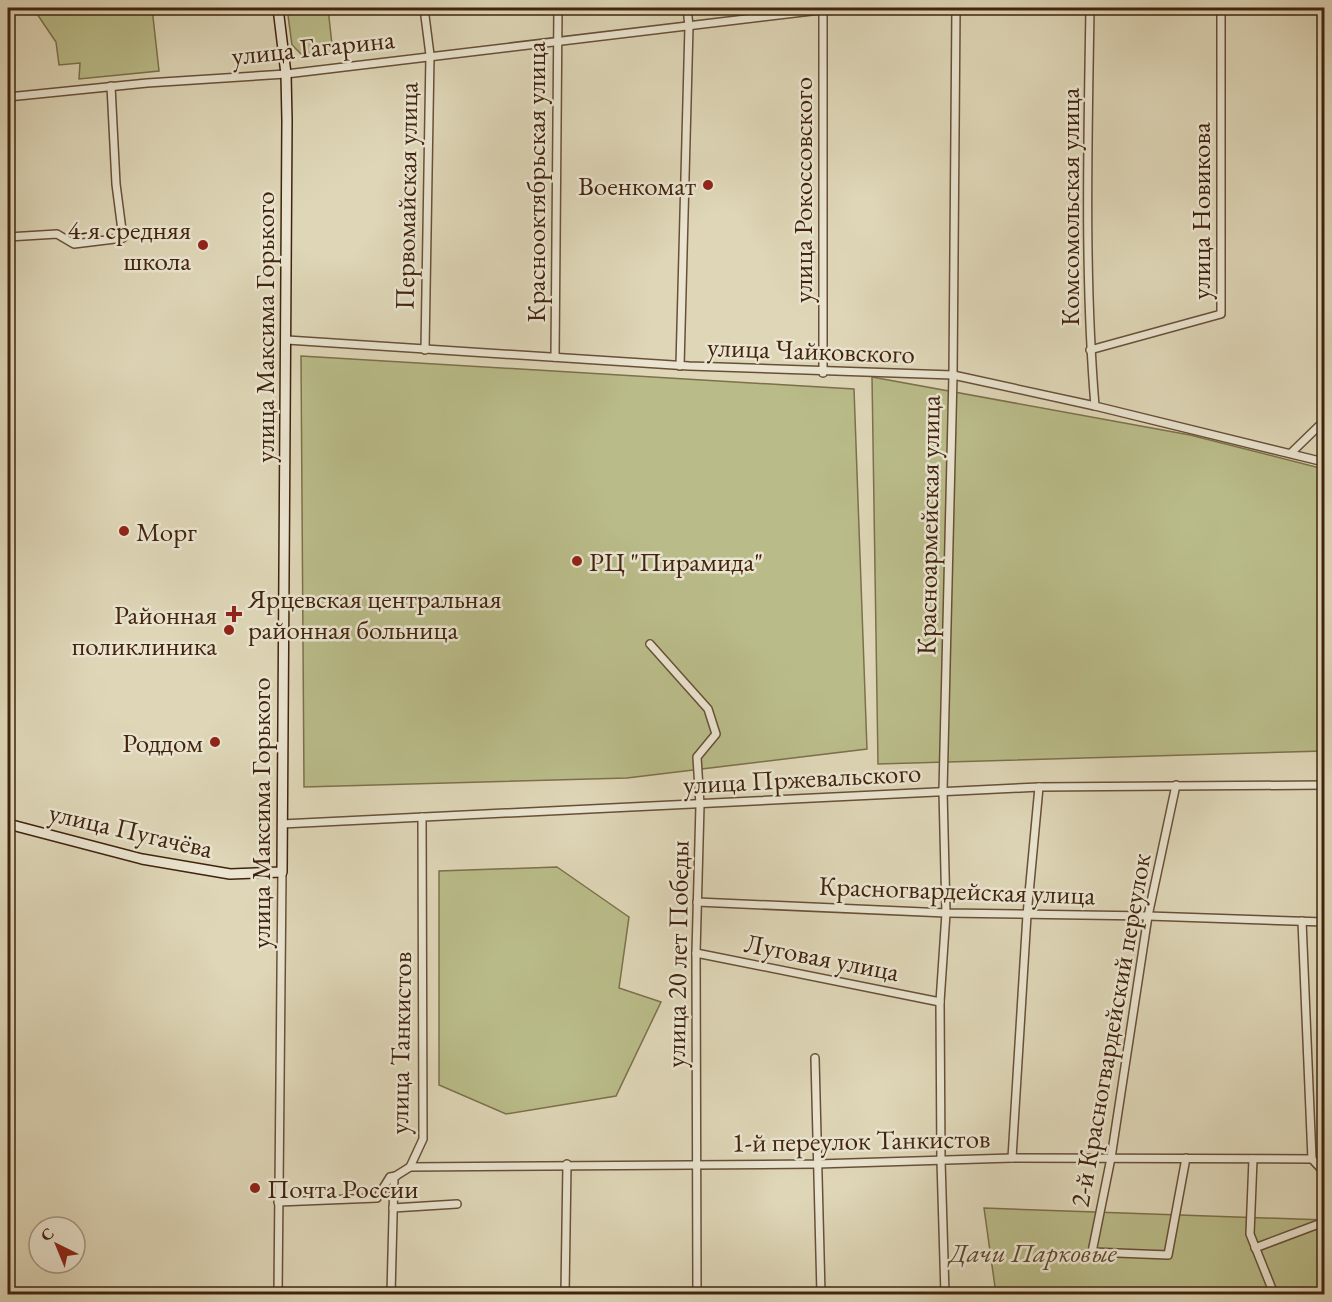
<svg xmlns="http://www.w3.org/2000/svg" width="1332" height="1302" font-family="'EB Garamond',serif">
<rect width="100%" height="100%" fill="#ded6b7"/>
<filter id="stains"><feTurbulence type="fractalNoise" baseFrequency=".00333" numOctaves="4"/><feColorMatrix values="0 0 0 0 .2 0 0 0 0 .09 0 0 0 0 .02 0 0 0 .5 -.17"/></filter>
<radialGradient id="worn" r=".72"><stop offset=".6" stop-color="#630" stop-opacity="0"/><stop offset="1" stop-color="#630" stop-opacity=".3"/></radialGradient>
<g fill="#b9bc89" stroke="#7d704b" stroke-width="1.5">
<polygon points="33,8 152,8 159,71 79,79 80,63 59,65 56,42"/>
<polygon points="287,8 328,8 333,54 305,58 292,45"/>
<polygon points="301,356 854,389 867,749 627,778 304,787"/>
<polygon points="872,377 1190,435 1324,469 1324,751 878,764"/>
<polygon points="557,867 629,917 619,988 661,1002 616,1096 506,1114 439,1085 439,871"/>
<polygon points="984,1208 1324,1220 1324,1294 996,1294"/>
</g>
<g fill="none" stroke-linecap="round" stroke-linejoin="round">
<defs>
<g id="street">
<polyline points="424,8 430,55 425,350"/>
<polyline points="823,8 823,373"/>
<path d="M1090 8C1088 140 1084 274 1095 406"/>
<polyline points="8,97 147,83 286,74 837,8"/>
<polyline points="8,237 57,234 74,244 123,238 116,184 111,86"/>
<polyline points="287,340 689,366 953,375 1095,406 1324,462"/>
<polyline points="1090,350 1221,314 1221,8"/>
<polyline points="555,357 558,8"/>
<polyline points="680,366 689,26 687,8"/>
<polyline points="1291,453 1324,421"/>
<polyline points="650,644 708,709 716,734 697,757 700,805 696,953 697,1294"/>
<polyline points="1176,785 1148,916 1111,1158 1092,1252 1168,1255 1186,1158"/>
<polyline points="282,824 1039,787 1324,785"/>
<polyline points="697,902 946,913 1148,916 1324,922"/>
<polyline points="1302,921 1312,1159 1324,1172"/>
<polyline points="696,953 940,1002"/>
<polyline points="815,1058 821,1294"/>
<polyline points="1012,1158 1027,915 1039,787"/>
<polyline points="1253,1159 1250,1234 1274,1294"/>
<polyline points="410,1167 817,1164 1012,1158 1312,1159"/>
<polyline points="278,1202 377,1198 390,1177 396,1176"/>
<polyline points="393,1208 457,1204"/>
<polyline points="1255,1248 1324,1222"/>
<polyline points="278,1294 282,872"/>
<polyline points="391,1294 394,1177 410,1167 423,1139 422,817"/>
<polyline points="565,1294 567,1164"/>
<polyline points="945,1294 941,1161 940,1002 946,913 943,791 953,375 956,8"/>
</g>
<polyline id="secondary" points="8,824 142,859 230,874 282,872 287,121 286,74 278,8"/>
</defs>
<use href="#street" stroke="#685038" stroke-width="10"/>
<use href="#secondary" stroke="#41240d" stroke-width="12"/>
<use href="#street" stroke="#eae4d0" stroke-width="7"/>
<use href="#secondary" stroke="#eae4d0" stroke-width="9"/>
</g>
<g fill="#8f2418" stroke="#eae4d0" stroke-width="2">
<circle cx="708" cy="185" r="6"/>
<circle cx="203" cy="245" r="6"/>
<circle cx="124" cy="531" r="6"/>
<circle cx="577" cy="561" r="6"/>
<path d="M231 605h6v6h6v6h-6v6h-6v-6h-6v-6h6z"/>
<circle cx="229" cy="630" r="6"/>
<circle cx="215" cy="742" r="6"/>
<circle cx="255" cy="1188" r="6"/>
</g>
<g text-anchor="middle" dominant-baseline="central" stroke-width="5" stroke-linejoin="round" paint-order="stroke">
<g font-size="27" fill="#41240d" stroke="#eae4d0">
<text transform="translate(313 47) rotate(-6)">улица Гагарина</text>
<text transform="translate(535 182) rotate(-90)">Краснооктябрьская улица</text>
<text transform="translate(802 190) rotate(-90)">улица Рокоссовского</text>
<text transform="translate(406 196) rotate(-89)">Первомайская улица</text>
<text transform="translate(1069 207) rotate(-90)">Комсомольская улица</text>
<text transform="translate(1200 211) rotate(-90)">улица Новикова</text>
<text transform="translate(264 327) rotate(-90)">улица Максима Горького</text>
<text transform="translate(811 350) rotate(2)">улица Чайковского</text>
<text transform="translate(928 525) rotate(-89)">Красноармейская улица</text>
<text transform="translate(802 778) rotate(-3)">улица Пржевальского</text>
<text transform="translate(260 813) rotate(-90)">улица Максима Горького</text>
<text transform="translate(131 830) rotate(13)">улица Пугачёва</text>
<text transform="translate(957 890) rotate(2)">Красногвардейская улица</text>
<text transform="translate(677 954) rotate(-89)">улица 20 лет Победы</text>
<text transform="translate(822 957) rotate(11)">Луговая улица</text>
<text transform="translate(1110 1030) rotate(-80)">2-й Красногвардейский переулок</text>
<text transform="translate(400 1043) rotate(-89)">улица Танкистов</text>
<text transform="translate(861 1140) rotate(-1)">1-й переулок Танкистов</text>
</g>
<g font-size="27" fill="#41240d" stroke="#eae4d0" text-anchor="end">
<text x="696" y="185">Военкомат</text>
<text x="191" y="229">4-я средняя<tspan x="191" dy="31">школа</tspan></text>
<text x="136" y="531" text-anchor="start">Морг</text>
<text x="589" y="561" text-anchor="start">РЦ "Пирамида"</text>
<text x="248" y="598" text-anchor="start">Ярцевская центральная<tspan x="248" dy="31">районная больница</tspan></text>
<text x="217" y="614">Районная<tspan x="217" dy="31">поликлиника</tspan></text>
<text x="203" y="742">Роддом</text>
<text x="267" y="1188" text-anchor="start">Почта России</text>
</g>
<g font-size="27" font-style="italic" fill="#5f4a2c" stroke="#eae4d0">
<text x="1033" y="1252">Дачи Парковые</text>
</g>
</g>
<rect width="1332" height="1302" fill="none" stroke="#ded6b7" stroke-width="30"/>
<rect x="9" y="9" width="1314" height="1284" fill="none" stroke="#41240d" stroke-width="3"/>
<rect x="15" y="15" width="1302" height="1272" fill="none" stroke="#41240d" stroke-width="1.5"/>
<g transform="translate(57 1245) rotate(317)"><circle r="28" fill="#eae4d0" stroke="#a69782" stroke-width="1.5"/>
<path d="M0-4.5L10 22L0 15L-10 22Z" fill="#8f2418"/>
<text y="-9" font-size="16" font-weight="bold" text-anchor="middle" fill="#41240d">С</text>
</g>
<rect width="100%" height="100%" filter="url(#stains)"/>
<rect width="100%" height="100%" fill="url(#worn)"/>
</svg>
